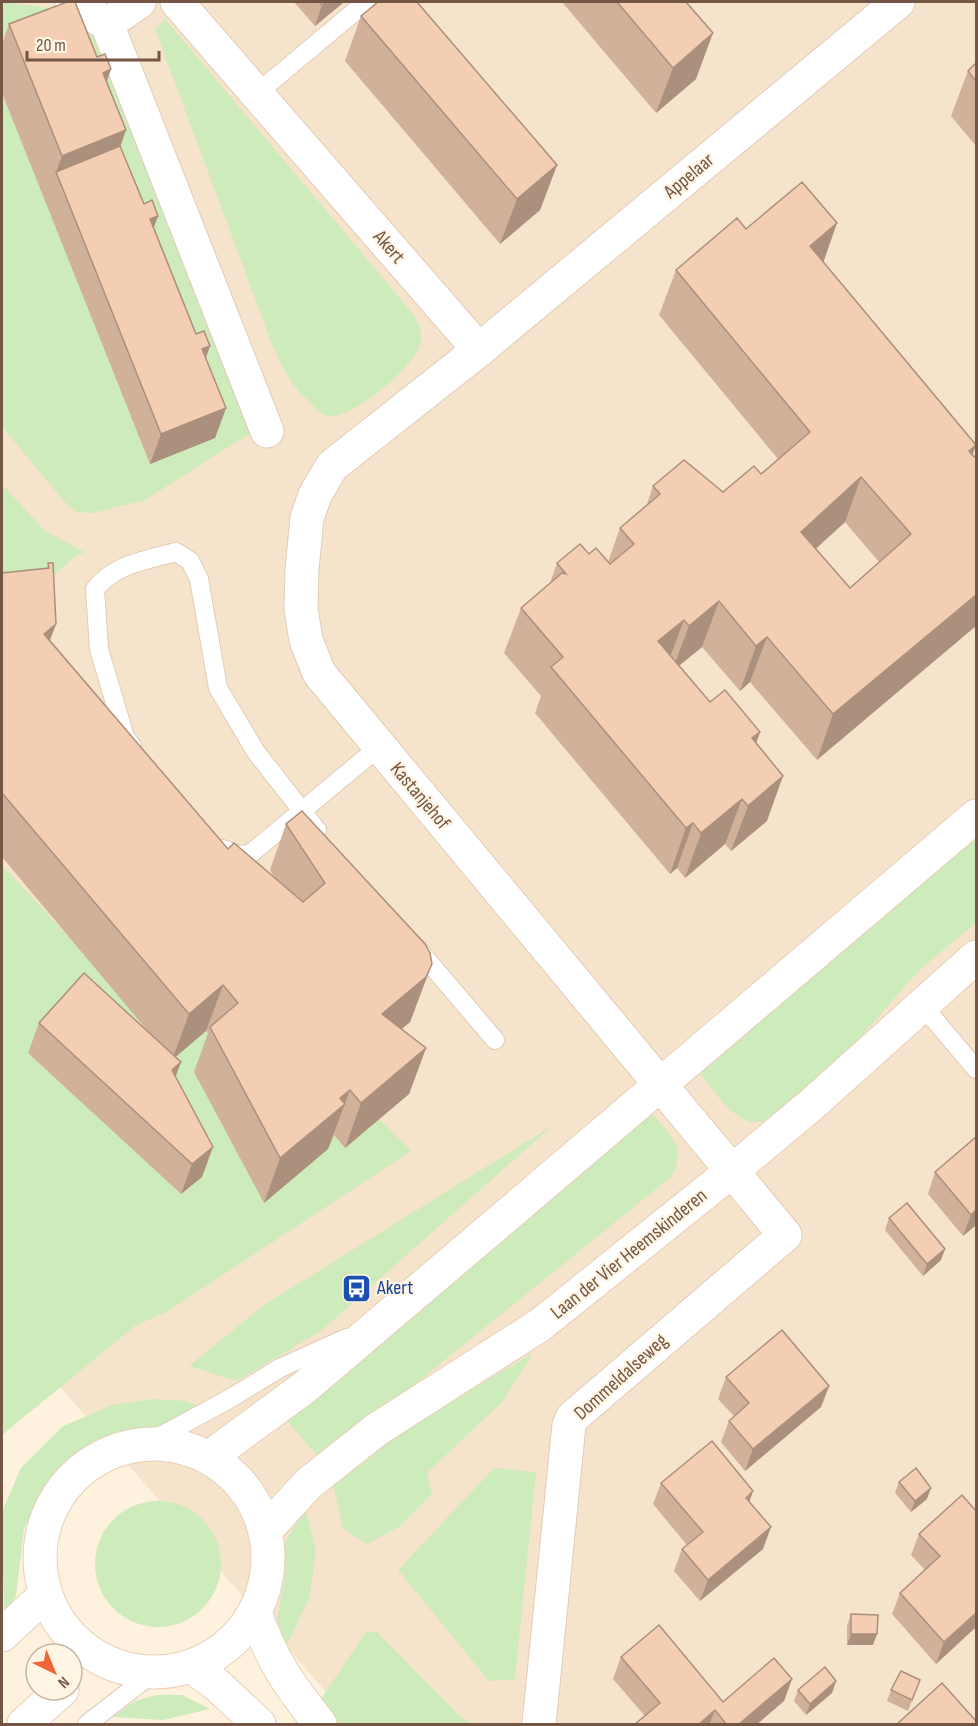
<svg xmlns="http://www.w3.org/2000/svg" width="978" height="1726" font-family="'Sofia Sans Condensed',sans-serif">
<rect width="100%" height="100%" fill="#fef1dd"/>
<polygon fill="#f5e3cb" points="2,2 976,2 976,1724 354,1724 2,1320"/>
<g fill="#ceebbb">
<polygon points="2,2 79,12 102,44 257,429 145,500 92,513 77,512 70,508 2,427"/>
<path d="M165 19 414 315C419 325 423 333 420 345 415 366 347 425 325 415 320 413 315 407 311 403 292 387 283 370 273 347L155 29Z"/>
<polygon points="2,484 44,530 84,552 73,558 2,624"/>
<path d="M976 835V923C958 938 938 953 920 970 892 998 790 1129 753 1122 731 1119 713 1089 699 1073L714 1054Z"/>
<polygon points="2,865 176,1053 208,1023 351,1091 411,1151 168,1311 135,1326 2,1435"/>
<path d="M652 1113C671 1138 688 1146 671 1177L321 1460 287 1421Z"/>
<polygon points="552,1126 322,1330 237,1381 189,1366 264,1305"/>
<polygon points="533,1353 503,1401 427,1473 432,1494 400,1526 367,1544 343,1529 333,1482 392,1437"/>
<polygon points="153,1399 186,1401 197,1405 163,1425 115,1436 83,1450 51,1478 24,1529 16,1595 4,1619 2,1512 21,1468 63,1426 113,1405"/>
<polygon points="494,1468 536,1472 515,1679 489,1681 398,1570"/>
<circle cx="158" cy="1564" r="63"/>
<polygon points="305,1508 316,1551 309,1599 287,1644 277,1620 285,1576 285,1543"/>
<polygon points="366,1632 377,1632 460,1716 474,1724 328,1724 314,1709"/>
<polygon points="156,1695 182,1695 210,1709 163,1720 112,1717 135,1701"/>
</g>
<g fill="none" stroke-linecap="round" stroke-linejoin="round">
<defs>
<g id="lane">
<polyline points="255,95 366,2"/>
<path d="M132 746 125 737 99 649 95 589C115 564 146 560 176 552L190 561 199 579 218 688 256 752 317 830"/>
<polyline points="223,849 238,855 250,854 379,747"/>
<polyline points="416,947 495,1040"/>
<polyline points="922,1005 976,1069"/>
<polyline points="148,1443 231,1398 280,1368 347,1338"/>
<polyline points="87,1724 153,1673"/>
</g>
<g id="street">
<polyline points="72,2 107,24"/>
<polyline points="139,2 107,24 267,431"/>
<polyline points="177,2 479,350"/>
<polyline points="539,1724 569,1425 573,1417 785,1235 319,673 306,640 301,609 302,569 307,518 315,495 332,466 479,350 898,2"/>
</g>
<g id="secondary">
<circle cx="154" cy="1558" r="114"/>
<polyline points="210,1457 305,1387 976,816"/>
<polyline points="266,1530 308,1484 376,1430 540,1325 732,1171 811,1105 976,957"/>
<path d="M255 1613C272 1661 289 1685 320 1724"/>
<polyline points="2,1635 45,1595"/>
<polyline points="191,1666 216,1684 259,1724"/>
<polyline points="24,1724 62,1690"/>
</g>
</defs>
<use href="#lane" stroke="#e1cdb9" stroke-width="20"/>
<use href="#street" stroke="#e1cdb9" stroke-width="35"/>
<use href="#secondary" stroke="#e9d0b8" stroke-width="35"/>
<use href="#lane" stroke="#fff" stroke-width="18"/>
<use href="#street" stroke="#fff" stroke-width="33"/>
<use href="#secondary" stroke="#fff" stroke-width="33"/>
</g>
<g fill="#d2b19a" fill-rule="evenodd">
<polygon points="294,2 344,2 315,26"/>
<polygon points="562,2 686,2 696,79 656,113"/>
<polygon points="361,16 557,165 540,210 500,244 345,61"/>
<polygon points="9,24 97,57 111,69 107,81 120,146 144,204 158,216 154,227 196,334 210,346 206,358 226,408 215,438 150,464 2,93 2,44"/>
<polygon points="976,63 976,146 951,116 968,71"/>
<path d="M746 229 823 262 976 445 972 455 817 760 750 682 740 691 702 647 679 666 710 702 760 732 756 743 767 821 731 851 725 844 685 878 677 868 670 874 535 713 541 696 504 653 521 608 550 583 557 563 589 554 608 562 620 528 646 507 653 486 723 492 761 474 778 459 659 315 676 270ZM845 522 879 562 850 588 816 549Z"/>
<polygon points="48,563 56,624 50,640 228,849 275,878 270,870 286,824 415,1009 410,1022 401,1029 426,1048 409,1094 345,1148 334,1135 328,1149 264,1203 194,1072 208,1033 206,1031 175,1057 176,1077 202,1177 181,1194 28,1053 39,1023 151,1035 2,857 2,573 47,568"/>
<polygon points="976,1137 976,1225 963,1236 928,1194 935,1172"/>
<polygon points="889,1218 941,1260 923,1276 885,1230"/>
<polygon points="726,1377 829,1386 821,1407 745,1471 721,1442 729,1421 734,1416 718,1399"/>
<polygon points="899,1482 927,1499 911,1512 895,1493"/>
<polygon points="661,1483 749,1502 763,1549 700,1601 674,1571 682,1549 687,1545 653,1504"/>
<polygon points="976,1511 976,1627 936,1664 892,1614 900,1593 925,1570 911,1555 919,1534"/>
<polygon points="851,1614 873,1645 847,1645 847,1626"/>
<polygon points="621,1657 723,1702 792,1679 784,1701 756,1725 634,1725 645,1716 613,1679"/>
<polygon points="920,1680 908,1711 887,1701 891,1690"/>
<polygon points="836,1681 832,1693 806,1715 794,1701 798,1690"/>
</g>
<g fill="#ab907d">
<polygon points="326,2 344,2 315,26 322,5"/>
<polygon points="713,33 696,79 656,113 673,68"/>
<polygon points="111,69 95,114 103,73"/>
<polygon points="126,130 110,176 56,172 62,156"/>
<polygon points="557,165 540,210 500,244 517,199"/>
<polygon points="158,216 147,246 150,219"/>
<polygon points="837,223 821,269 810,246"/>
<polygon points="210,346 199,376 202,349"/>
<polygon points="226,408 215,438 150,464 161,434"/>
<polygon points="976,445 960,490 969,451"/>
<polygon points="861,477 845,522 784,577 801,532"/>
<polygon points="976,595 976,626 817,760 833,714"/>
<polygon points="719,601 702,647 672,671 689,626"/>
<polygon points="684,620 667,665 658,641"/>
<polygon points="56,624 39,669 44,634"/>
<polygon points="767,637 750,682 740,691 756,646"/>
<polygon points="760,732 744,777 752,738"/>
<polygon points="783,776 767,821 731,851 748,806"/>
<polygon points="742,799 725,844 685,878 701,833"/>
<polygon points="693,823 677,868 670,874 686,828"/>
<polygon points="432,964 410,1022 365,1060 382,1014"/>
<polygon points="223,985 206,1031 172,1060 189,1014"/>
<polygon points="426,1048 409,1094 345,1148 361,1103"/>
<polygon points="181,1062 170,1092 172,1070"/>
<polygon points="350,1090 328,1149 264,1203 280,1158 340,1098"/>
<polygon points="213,1147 202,1177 181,1194 192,1164"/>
<polygon points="976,1210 976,1225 963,1236 971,1215"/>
<polygon points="945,1249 941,1260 923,1276 927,1264"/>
<polygon points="829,1386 821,1407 745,1471 753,1449"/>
<polygon points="931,1488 927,1499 911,1512 915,1501"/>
<polygon points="753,1491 746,1512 746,1498"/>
<polygon points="771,1527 763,1549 700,1601 708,1580"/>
<polygon points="976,1613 976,1627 936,1664 944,1642"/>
<polygon points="851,1634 877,1634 873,1645 847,1645"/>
<polygon points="792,1679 784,1701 756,1725 738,1725"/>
<polygon points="836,1681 832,1693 806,1715 810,1704"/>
<polygon points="715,1710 709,1725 698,1725"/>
</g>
<g fill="#f4ceb3" stroke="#ab907d" stroke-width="1.5" fill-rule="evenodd">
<polygon points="67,2 75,2 97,57 105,54 111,69 103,73 126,130 62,156 9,24"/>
<polygon points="319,2 326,2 322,5"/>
<polygon points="378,2 417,2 557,165 517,199 361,16"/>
<polygon points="617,2 686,2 713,33 673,68"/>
<polygon points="976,63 976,81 968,71"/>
<polygon points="120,146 144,204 152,200 158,216 150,219 196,334 204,331 210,346 202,349 226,408 161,434 56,172"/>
<path d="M802 182 837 223 810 246 976 445 969 451 974 457 976 455V595L833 714 767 637 756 646 719 601 689 626 684 620 658 641 710 702 725 690 760 732 752 738 783 776 748 806 742 799 701 833 693 823 686 828 551 667 563 657 521 608 562 573 566 574 557 563 580 544 589 554 596 548 610 564 634 544 620 528 660 494 653 486 684 460 723 492 754 466 761 474 810 432 676 270 737 218 746 229ZM861 477 911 534 850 588 801 532Z"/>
<polygon points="48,563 53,563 56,624 44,634 228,849 234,843 303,902 325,883 286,824 302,811 425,944 430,953 432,964 426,977 382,1014 426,1048 361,1103 350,1090 340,1098 345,1104 280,1158 210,1027 238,1003 223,985 189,1014 2,793 2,573 49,568"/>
<polygon points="84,973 181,1062 172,1070 213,1147 192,1164 39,1023"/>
<polygon points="976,1137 976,1210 971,1215 935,1172"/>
<polygon points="907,1203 945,1249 927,1264 889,1218"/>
<polygon points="782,1330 829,1386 753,1449 729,1421 749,1403 726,1377"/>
<polygon points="712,1441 753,1491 746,1498 771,1527 708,1580 682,1549 703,1532 661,1483"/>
<polygon points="916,1468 931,1488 915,1501 899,1482"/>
<polygon points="962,1495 976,1511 976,1613 944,1642 900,1593 940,1556 919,1534"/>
<polygon points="851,1614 878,1615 877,1634 851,1634"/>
<polygon points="659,1625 723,1702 774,1658 792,1679 738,1725 727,1725 715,1710 698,1725 634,1725 660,1703 621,1657"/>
<polygon points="825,1667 836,1681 810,1704 798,1690"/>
<polygon points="901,1671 920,1680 912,1700 891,1690"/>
<polygon points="942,1683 976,1721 976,1725 896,1725"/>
</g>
<defs>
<symbol id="bus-square" viewBox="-11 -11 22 22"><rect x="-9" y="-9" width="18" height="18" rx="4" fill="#1a4fb4" stroke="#fff5e4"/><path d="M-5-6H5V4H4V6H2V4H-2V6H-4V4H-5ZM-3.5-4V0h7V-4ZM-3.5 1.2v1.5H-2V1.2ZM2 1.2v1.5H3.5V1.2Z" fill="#fff"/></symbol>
</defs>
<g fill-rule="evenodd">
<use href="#bus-square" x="340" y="1272" width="33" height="33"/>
</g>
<g text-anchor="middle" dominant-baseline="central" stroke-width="4.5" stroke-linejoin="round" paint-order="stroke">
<g font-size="20" fill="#745645" stroke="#fff5e4">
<text transform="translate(689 176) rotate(-40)">Appelaar</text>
<text transform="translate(389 247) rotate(49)">Akert</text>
<text transform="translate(420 796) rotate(50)">Kastanjehof</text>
<text transform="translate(629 1254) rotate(-39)">Laan der Vier Heemskinderen</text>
<text transform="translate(621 1377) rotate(-42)">Dommeldalseweg</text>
</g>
<g font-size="20" fill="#164399" stroke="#fff5e4" text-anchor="start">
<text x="377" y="1288">Akert</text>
</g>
</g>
<rect width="978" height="1726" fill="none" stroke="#745645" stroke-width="6"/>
<g transform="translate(54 1672) rotate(137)"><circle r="28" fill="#fff5e4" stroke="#c7b5a4" stroke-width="1.5"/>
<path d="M0-4.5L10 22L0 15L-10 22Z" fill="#f06439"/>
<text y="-9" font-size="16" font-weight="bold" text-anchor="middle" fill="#745645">N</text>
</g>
<path d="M27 51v9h132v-9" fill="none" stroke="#745645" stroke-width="3"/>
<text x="36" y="51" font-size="18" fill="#745645" stroke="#fff5e4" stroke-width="4.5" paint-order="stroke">20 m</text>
</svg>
